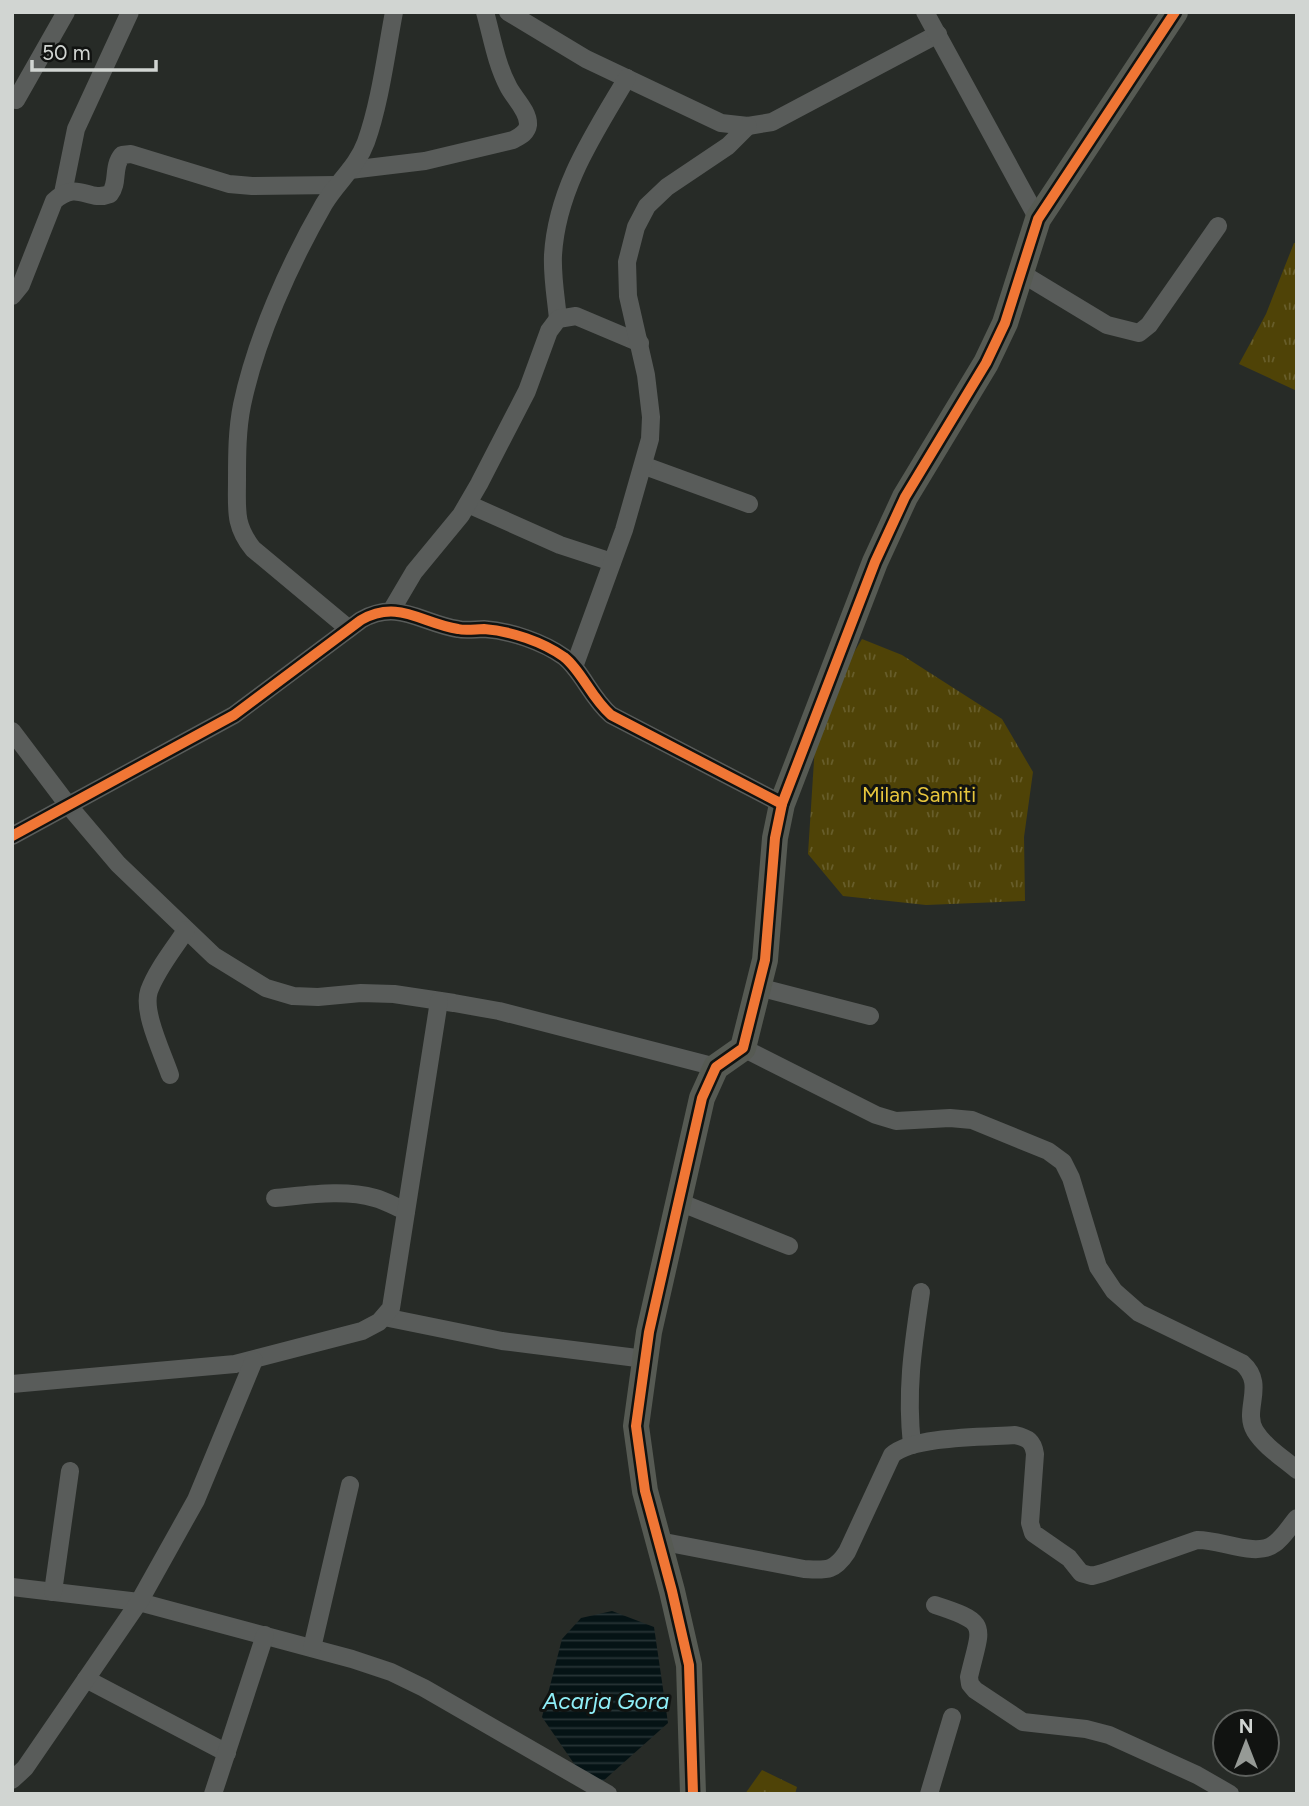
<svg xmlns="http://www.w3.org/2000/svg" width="1309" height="1806" font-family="Figtree,sans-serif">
<defs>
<pattern id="park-tufts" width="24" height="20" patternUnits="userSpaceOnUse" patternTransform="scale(1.75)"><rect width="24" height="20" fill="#4f4307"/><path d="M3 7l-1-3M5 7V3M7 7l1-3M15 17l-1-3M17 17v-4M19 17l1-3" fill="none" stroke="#675d2a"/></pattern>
<pattern id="water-rules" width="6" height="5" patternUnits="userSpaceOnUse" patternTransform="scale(1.75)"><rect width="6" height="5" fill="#051315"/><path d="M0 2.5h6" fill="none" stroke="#283436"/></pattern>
</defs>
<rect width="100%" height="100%" fill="#272b27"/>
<g fill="url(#park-tufts)">
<polygon points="1294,243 1297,243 1297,391 1239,364 1266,314"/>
<polygon points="862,639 902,655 1002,719 1033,772 1024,837 1025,901 926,905 843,896 808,854 817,714"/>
<polygon points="762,1770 797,1787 795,1794 745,1794"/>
</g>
<polygon fill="url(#water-rules)" points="612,1611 654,1627 668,1723 602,1782 577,1768 542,1717 562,1639 581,1618"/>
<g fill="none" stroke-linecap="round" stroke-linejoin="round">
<g stroke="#595c5a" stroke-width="18">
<polyline points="508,12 586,59 721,123 748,126 772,122 938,34"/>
<polyline points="925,12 1038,219"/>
<polyline points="16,100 66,12"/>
<path d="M350 170 425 161 513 140C520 136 527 133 528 125 529 111 513 97 508 86 496 63 492 37 485 12"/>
<polyline points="63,193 76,129 130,12"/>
<polyline points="1021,273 1107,325 1139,333 1149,325 1218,226"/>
<path d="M12 296 21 285 54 201C79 179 87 203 110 194 119 183 112 167 122 155L131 154 229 184 252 186 336 185"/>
<path d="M558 319C556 298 552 276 553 255 557 188 594 134 627 78"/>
<polyline points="645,466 749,504"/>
<polyline points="468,504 560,545 612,562"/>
<polyline points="391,611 414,572 461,515 479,484 527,391 549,331 558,319 576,316 640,343"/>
<path d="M349 629 253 549C234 525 237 510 237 480 237 455 237 430 242 405 256 338 290 263 324 204 337 182 357 167 366 142 380 103 386 54 394 12"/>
<polyline points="574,667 624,530 650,439 651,417 646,375 628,296 627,262 636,227 647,206 667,187 728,146 748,126"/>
<polyline points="12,731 68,805 118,864 214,956 266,988 293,996 318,997 361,993 394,994 454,1003 499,1011 716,1067"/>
<path d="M12 836 234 715 361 620C398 599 421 623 458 629 466 631 476 629 484 629 511 631 543 642 564 657 582 671 591 698 611 715L782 804"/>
<polyline points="758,987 870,1016"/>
<path d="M743 1048 876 1115 896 1121 950 1118 972 1120 1048 1151 1063 1162 1071 1178 1098 1267 1114 1291 1139 1313 1242 1363C1267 1385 1242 1409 1255 1431 1265 1447 1283 1458 1297 1470"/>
<path d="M170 1075C163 1054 142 1012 149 991 157 969 174 949 186 930"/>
<path d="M275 1198C308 1195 344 1189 375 1198 386 1201 396 1207 406 1211"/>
<polyline points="679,1202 789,1246"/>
<polyline points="384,1317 502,1341 645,1359"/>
<polyline points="12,1384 235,1364 362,1331 379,1322 391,1308 439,1001"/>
<path d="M912 1445C906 1390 913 1346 921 1292"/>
<path d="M659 1541 804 1569C826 1570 834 1572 847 1552L892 1455C912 1436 986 1437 1015 1435 1028 1438 1033 1441 1035 1454L1030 1523 1033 1533 1069 1558 1081 1573 1092 1576 1103 1573 1197 1540C1219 1539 1256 1558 1274 1544 1283 1538 1290 1526 1297 1518"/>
<polyline points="12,1587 139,1602 352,1659 391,1672 424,1688 608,1794"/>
<polyline points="53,1592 70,1471"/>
<path d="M935 1605C991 1623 981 1625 969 1677L970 1684 975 1690 1023 1722 1086 1729 1109 1735 1197 1775 1230 1794"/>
<polyline points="312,1648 350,1485"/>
<polyline points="86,1679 227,1753"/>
<polyline points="12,1780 25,1768 139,1602 196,1500 254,1360"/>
<polyline points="213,1794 265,1635"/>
<polyline points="929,1794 952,1717"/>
</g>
<polyline stroke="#565a53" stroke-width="26" points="693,1794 689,1665 672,1591 645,1491 636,1426 649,1332 702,1098 716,1067 743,1048 765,960 775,838 782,804 875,562 905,497 986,363 1005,323 1038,219 1175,12"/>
<defs>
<g id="cycleway">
<path d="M12 836 234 715 361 620C398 599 421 623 458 629 466 631 476 629 484 629 511 631 543 642 564 657 582 671 591 698 611 715L782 804"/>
<polyline points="693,1794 689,1665 672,1591 645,1491 636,1426 649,1332 702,1098 716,1067 743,1048 765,960 775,838 782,804 875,562 905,497 986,363 1005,323 1038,219 1175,12"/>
</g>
</defs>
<use href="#cycleway" stroke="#111311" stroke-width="15"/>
<use href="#cycleway" stroke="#f07635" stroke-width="10"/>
</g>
<g text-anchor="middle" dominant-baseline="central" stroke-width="6" stroke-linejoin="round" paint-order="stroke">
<g font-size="21" fill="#e7c63d" stroke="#111311">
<text x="919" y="794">Milan Samiti</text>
</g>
<g font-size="23" font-style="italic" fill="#8feff8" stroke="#111311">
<text x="606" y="1701">Acarja Gora</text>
</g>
</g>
<rect width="1309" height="1806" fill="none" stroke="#d1d5d2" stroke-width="28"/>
<g transform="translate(1246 1743)"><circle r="33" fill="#111311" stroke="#5e615e" stroke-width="2"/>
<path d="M0-5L12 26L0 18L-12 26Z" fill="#969a96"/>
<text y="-10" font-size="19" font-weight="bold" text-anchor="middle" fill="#d1d5d2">N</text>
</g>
<path d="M32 60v10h124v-10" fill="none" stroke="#d1d5d2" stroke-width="3.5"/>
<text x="42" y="60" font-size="21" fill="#d1d5d2" stroke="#111311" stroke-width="5" paint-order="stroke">50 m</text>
</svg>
